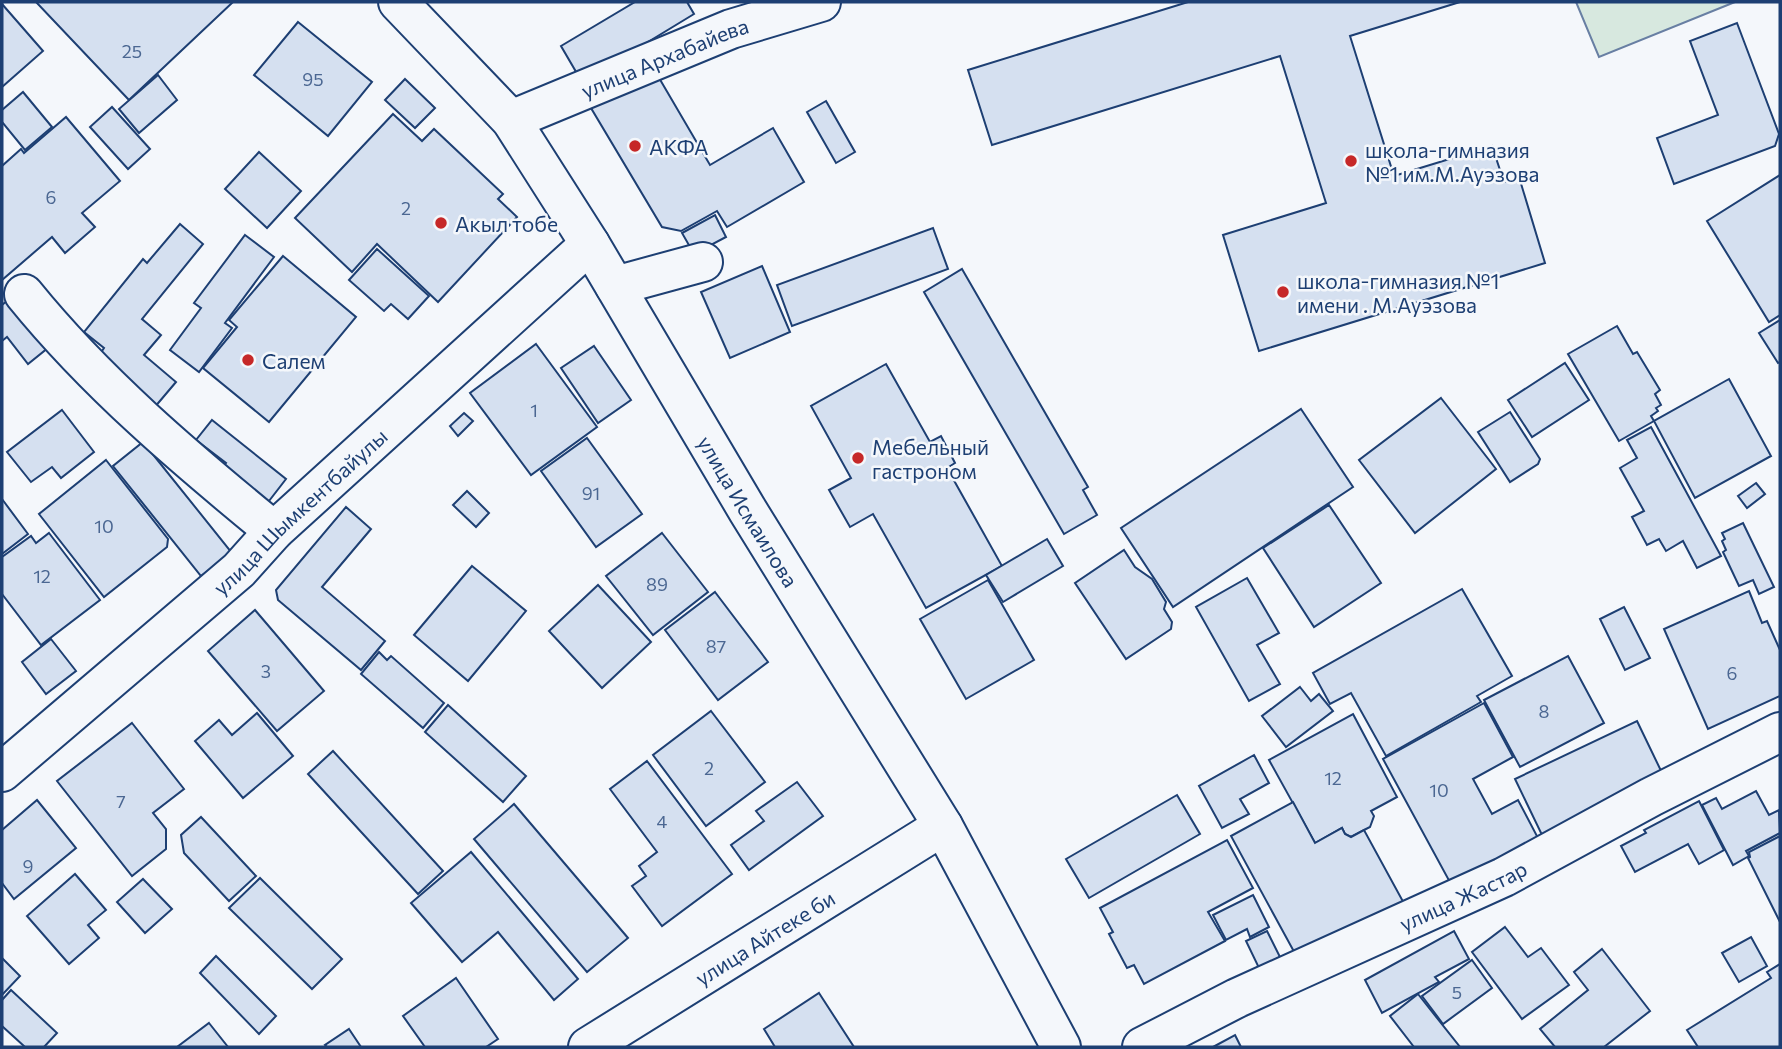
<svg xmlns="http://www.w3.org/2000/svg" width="1782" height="1049" font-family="Commissioner,sans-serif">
<rect width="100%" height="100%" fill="#f4f7fb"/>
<polygon fill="#d7e8df" stroke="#687fa3" stroke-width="2" points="1576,2 1735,2 1599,57"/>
<g fill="#d5e0f0" stroke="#1d3f73" stroke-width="2">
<polygon points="36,2 233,2 129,100"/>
<polygon points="635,2 687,2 694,14 582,82 561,46"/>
<polygon points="1188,2 1460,2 1350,36 1394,176 1492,146 1504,182 1519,177 1545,263 1259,351 1223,235 1326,203 1280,56 992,145 968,70"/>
<polygon points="2,4 43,51 2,87"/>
<polygon points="298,22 372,82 328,136 254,75"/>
<polygon points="1737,23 1779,134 1775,146 1674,184 1657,138 1718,115 1690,41"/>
<polygon points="655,71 710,165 773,128 804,182 727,227 717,211 681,231 662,227 591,108"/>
<polygon points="158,75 177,100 139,133 119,109"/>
<polygon points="405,79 435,108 415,128 385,100"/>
<polygon points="23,92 52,127 25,150 2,122 2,110"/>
<polygon points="826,101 855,152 836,163 807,112"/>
<polygon points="112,107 150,149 128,169 90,127"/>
<polygon points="393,114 422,141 434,129 503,194 498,199 517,217 438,302 377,244 352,272 295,218"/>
<polygon points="66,117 120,181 82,213 95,227 65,253 52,237 2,280 2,166 21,149 24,153"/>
<polygon points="259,152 301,191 267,228 225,189"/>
<polygon points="1780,175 1780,315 1769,322 1707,221"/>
<polygon points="715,215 726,237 694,254 682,233"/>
<polygon points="180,224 203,244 142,319 161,335 144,355 176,382 154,408 96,360 104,348 84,332 143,259 147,263"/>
<polygon points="933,228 948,269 792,326 777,285"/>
<polygon points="245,235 274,257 225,323 232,328 199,372 170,350 201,308 194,303"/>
<polygon points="377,249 429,296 408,319 391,304 384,311 349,280"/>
<polygon points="283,256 356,317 269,422 203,368 237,327 229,320"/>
<polygon points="762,266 790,332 730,358 701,292"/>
<polygon points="962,269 1088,487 1083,490 1097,515 1064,534 924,292"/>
<polygon points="14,295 54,343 28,364 7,337 2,341 2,305"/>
<polygon points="1780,320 1780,362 1778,363 1759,333"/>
<polygon points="1617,326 1633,354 1637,352 1660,390 1655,394 1661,405 1656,408 1658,411 1651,416 1654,421 1619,441 1568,354"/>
<polygon points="536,344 597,427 531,475 470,393"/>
<polygon points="594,346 631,400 598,423 561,368"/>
<polygon points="1565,363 1589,400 1532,437 1508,400"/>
<polygon points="886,364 930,442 941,436 955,463 947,468 1002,566 926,608 873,514 850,527 829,490 851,478 811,406"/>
<polygon points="1729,379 1771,456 1695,498 1654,421"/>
<polygon points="1441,398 1496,469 1415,533 1359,460"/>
<polygon points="1301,409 1353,487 1173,607 1121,528"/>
<polygon points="62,410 94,452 61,478 52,467 31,482 7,452"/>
<polygon points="1510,412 1540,459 1538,464 1510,482 1478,432"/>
<polygon points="464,413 473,421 458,436 450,426"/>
<polygon points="212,420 286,479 262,510 217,474 226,463 196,440"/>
<polygon points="1651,427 1721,556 1697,568 1683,541 1666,551 1659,539 1647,545 1632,517 1644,511 1620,468 1637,458 1627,440"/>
<polygon points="587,438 642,514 596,547 541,471"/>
<polygon points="143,442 232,553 201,576 113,466"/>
<polygon points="106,460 168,539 167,547 104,597 39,514"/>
<polygon points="1756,483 1765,494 1747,508 1738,496"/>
<polygon points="467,491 489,513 476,527 453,505"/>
<polygon points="2,499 28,534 2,554"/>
<polygon points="1329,505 1381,583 1314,627 1263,548"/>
<polygon points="346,507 371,529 322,587 385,641 361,670 278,600 276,590"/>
<polygon points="1743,523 1774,587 1759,594 1753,580 1739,586 1723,552 1726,550 1722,541 1725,539 1722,533"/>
<polygon points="49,533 100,600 41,645 2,594 2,557 31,536 36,543"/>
<polygon points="662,533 708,592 653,635 606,576"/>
<polygon points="1047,539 1063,566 1003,602 986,575"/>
<polygon points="1124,550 1135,567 1152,579 1166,602 1164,609 1172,622 1171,629 1126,659 1075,583"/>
<polygon points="472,566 526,611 468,681 414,635"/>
<polygon points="1247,578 1279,633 1257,645 1280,684 1249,701 1196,607"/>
<polygon points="988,580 1034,660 966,699 920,619"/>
<polygon points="598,585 651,642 602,688 549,631"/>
<polygon points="1462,589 1512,676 1477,696 1481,702 1386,756 1351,693 1330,704 1313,673"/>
<polygon points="1749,591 1762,623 1767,621 1780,650 1780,696 1708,729 1664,629"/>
<polygon points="715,592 768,662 718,700 665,630"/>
<polygon points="1624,607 1650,658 1625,670 1600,619"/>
<polygon points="255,610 324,691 277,731 208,651"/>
<polygon points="51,639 76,671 46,694 22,662"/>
<polygon points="379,652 387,660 391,656 444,703 423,728 361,674"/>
<polygon points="1568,656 1604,723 1520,767 1484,700"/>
<polygon points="1300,687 1311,701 1319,694 1333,711 1286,747 1262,716"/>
<polygon points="1484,703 1513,757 1473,779 1492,814 1518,800 1538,838 1452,886 1383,759"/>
<polygon points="448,705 526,776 503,802 425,732"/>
<polygon points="711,711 765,782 706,826 653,755"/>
<polygon points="257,713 293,756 243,798 195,741 219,720 232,735"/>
<polygon points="1353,714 1397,797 1371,811 1374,816 1370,827 1364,830 1351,837 1345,834 1342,828 1315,843 1269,760"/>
<polygon points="1637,721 1664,777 1542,835 1515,779"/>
<polygon points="132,723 184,789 153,813 166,829 166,849 132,876 57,781"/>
<polygon points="333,751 443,871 418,894 308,774"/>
<polygon points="1254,755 1269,783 1240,799 1249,814 1222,828 1199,786"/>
<polygon points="647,761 732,874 662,926 632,886 646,876 639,866 657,852 610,789"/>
<polygon points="797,782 823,816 749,870 731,845 764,821 756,811"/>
<polygon points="1756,791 1769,815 1779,810 1780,833 1746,851 1749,856 1733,865 1702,805 1716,798 1722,809"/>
<polygon points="1177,795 1200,834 1089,898 1066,859"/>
<polygon points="37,800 76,848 14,899 2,883 2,830"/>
<polygon points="1699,801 1724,850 1699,864 1688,844 1635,872 1621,846 1646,833 1644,830"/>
<polygon points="1293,802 1315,843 1342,828 1345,834 1351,837 1364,830 1406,907 1298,959 1231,836"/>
<polygon points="514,804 628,938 587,972 474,839"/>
<polygon points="201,817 256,876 229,901 184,853 181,835"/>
<polygon points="1780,836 1780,922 1748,858 1750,857 1749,852"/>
<polygon points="1227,840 1253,888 1208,912 1225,941 1144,984 1134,965 1127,968 1109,934 1113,932 1100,908"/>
<polygon points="471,852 578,979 554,1000 498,932 462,962 411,903"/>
<polygon points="75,874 106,910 88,925 99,938 69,964 27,916"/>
<polygon points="260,878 342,959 312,989 229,908"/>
<polygon points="143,879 172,909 145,933 117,902"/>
<polygon points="1253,895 1269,927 1250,937 1247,929 1226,940 1213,915"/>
<polygon points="1505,927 1528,957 1541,948 1569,985 1522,1019 1472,952"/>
<polygon points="1267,931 1280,957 1259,968 1246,941"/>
<polygon points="1454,931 1469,959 1435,977 1439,982 1382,1013 1365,980"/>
<polygon points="1751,937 1767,966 1739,982 1722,953"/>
<polygon points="1602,949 1650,1011 1604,1047 1555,1047 1540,1029 1588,990 1574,972"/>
<polygon points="216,956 276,1016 259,1034 200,973"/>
<polygon points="2,958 20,976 2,995"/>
<polygon points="1472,960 1492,988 1443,1024 1422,996"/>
<polygon points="1780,964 1780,1047 1698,1047 1687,1030 1771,978 1767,972"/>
<polygon points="456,978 498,1039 486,1047 425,1047 403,1016"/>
<polygon points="11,990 57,1033 44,1047 25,1047 2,1026 2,1000"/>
<polygon points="819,993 854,1047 775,1047 764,1029"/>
<polygon points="1418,994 1460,1047 1414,1047 1390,1016"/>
<polygon points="209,1023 228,1047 177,1047"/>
<polygon points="349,1029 361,1047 327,1047 325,1045"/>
<polygon points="1235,1035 1241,1047 1213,1047"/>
</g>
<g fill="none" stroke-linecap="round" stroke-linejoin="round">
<defs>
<g id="minor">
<path id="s1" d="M511 120 731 29 821 2"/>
<polyline points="615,286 703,262"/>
<path d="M24 294C96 383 186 459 274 531"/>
<path id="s2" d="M2 772 239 570 274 531 590 244"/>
<path id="s3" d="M588 1047 943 826"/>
<path id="s4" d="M1142 1047 1237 998 1504 877 1651 797 1780 732"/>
</g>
<g id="major">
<path id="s5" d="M398 2 511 120 590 244 748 511 943 826 1061 1047"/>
</g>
</defs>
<use href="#minor" stroke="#1d3f73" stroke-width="42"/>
<use href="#major" stroke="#1d3f73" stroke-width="42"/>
<use href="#minor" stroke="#f4f7fb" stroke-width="38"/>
<use href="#major" stroke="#f4f7fb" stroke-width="38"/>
</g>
<g fill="#c62828" stroke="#f4f7fb" stroke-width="2.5">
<circle cx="635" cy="146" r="7"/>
<circle cx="1351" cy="161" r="7"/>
<circle cx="441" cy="223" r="7"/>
<circle cx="1283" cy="292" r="7"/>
<circle cx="248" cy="360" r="7"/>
<circle cx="858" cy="458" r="7"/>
</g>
<g text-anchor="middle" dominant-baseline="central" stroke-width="5" stroke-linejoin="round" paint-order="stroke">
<g font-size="18" fill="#4b6792">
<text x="132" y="51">25</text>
<text x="313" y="79">95</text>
<text x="51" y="197">6</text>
<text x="406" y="208">2</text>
<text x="534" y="410">1</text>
<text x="591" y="493">91</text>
<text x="104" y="526">10</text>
<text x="42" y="576">12</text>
<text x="657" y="584">89</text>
<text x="716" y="646">87</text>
<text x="266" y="671">3</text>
<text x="1732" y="673">6</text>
<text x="1544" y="711">8</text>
<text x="709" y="768">2</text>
<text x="1333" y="778">12</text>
<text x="1439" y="790">10</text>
<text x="121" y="801">7</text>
<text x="662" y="821">4</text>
<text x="28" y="866">9</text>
<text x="1457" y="992">5</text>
</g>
<g font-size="21" fill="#1d3f73" stroke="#f4f7fb">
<text stroke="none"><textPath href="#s1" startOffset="166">улица Архабайева</textPath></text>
<text stroke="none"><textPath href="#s2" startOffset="396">улица Шымкентбайулы</textPath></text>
<text stroke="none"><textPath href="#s5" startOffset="621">улица Исмаилова</textPath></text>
<text stroke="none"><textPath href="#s4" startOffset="355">улица Жастар</textPath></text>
<text stroke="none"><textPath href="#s3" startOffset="208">улица Айтеке би</textPath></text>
</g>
<g font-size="21" fill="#1d3f73" stroke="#f4f7fb" text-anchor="start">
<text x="649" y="146">АКФА</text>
<text x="1365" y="149">школа-гимназия<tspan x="1365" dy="24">№1 им.М.Ауэзова</tspan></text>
<text x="455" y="223">Акыл тобе</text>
<text x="1297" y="280">школа-гимназия №1<tspan x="1297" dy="24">имени . М.Ауэзова</tspan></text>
<text x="262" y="360">Салем</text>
<text x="872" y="446">Мебельный<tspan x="872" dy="24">гастроном</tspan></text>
</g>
</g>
<rect width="1782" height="1049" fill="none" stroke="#1d3f73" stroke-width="7"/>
</svg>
